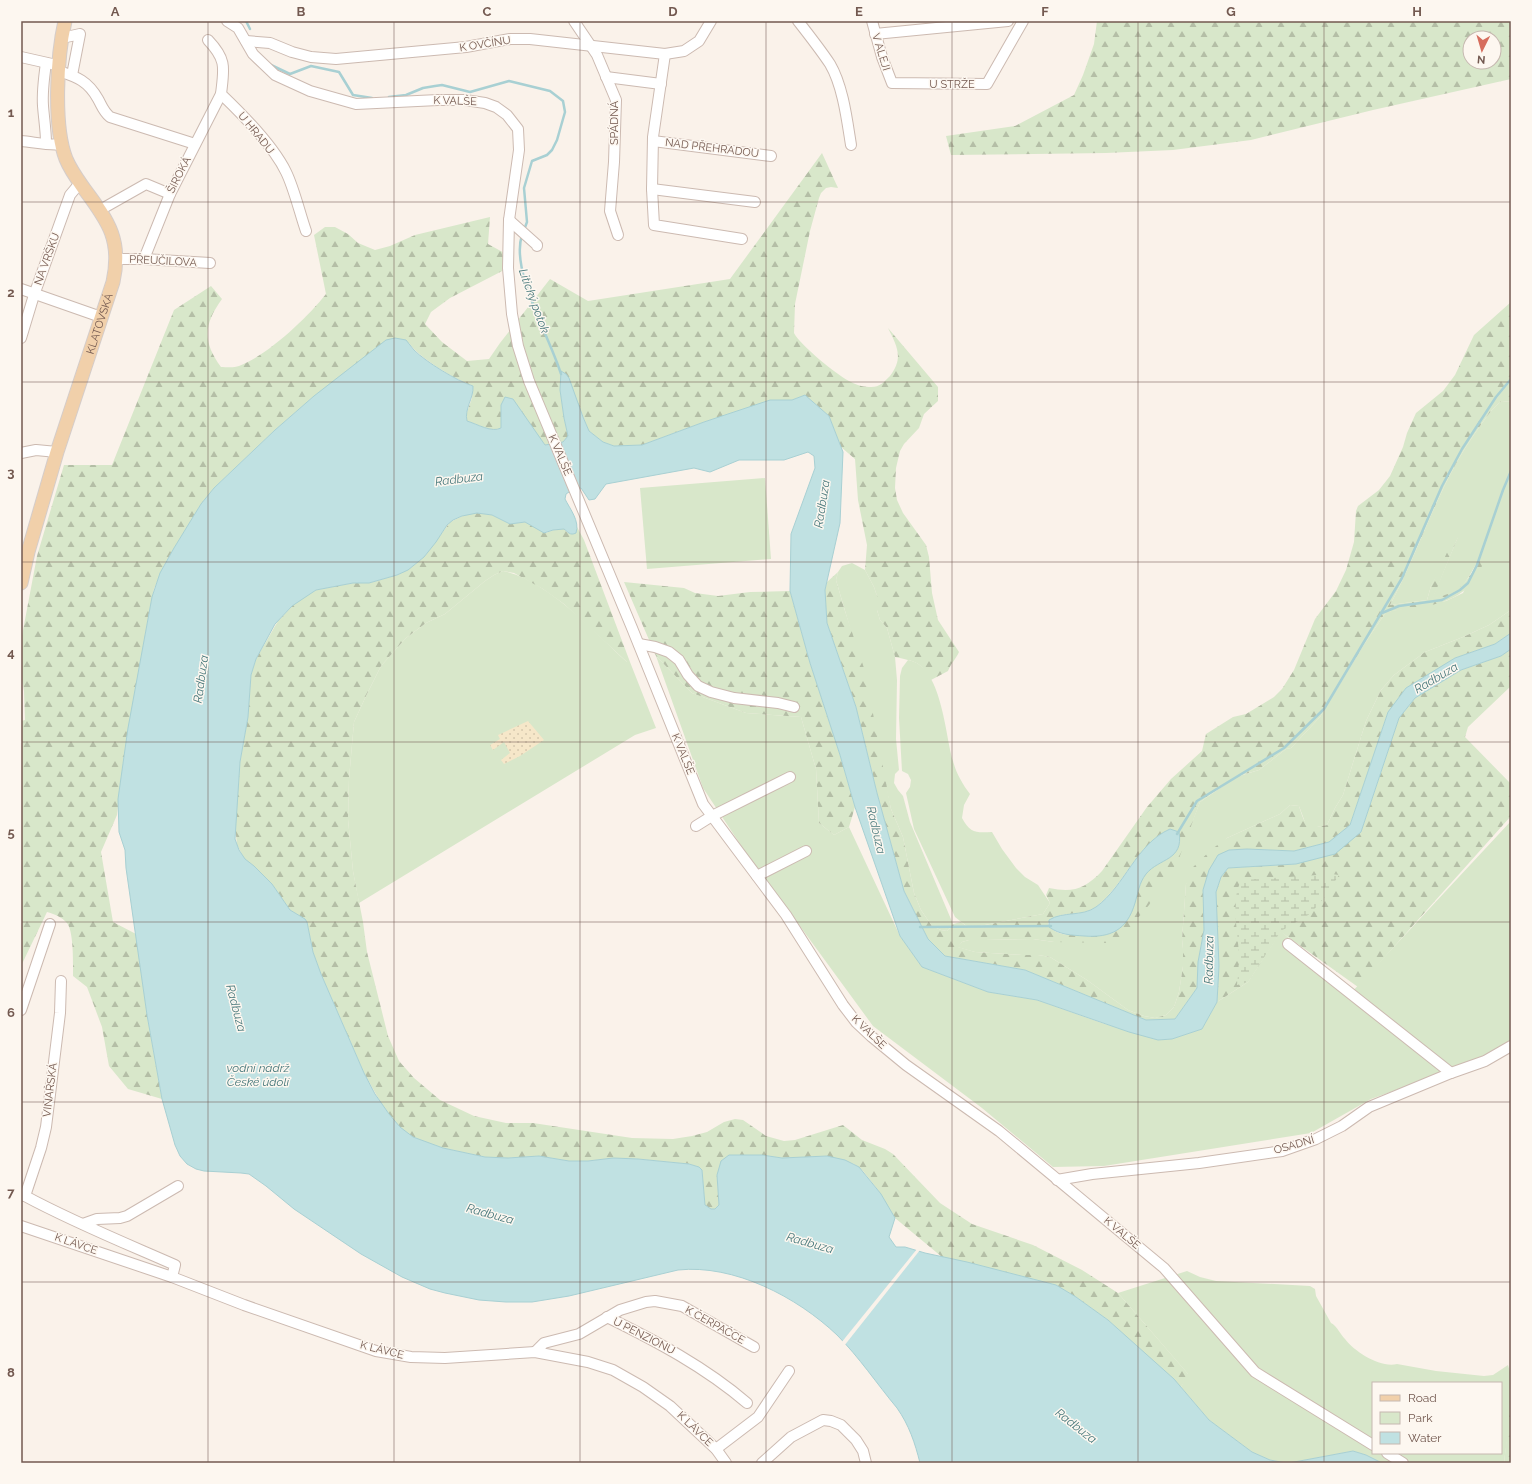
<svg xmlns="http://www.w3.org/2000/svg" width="1532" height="1484" font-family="Raleway,sans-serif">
<defs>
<pattern id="forest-firs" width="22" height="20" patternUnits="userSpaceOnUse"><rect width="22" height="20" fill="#d8e7ca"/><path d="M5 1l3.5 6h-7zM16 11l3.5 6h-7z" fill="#b4bea6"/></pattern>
<pattern id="wetland-marsh" width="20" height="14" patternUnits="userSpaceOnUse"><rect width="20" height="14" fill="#d8e7ca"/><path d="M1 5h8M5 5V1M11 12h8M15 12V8" fill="none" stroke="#b4bea6"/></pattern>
<pattern id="sand-dots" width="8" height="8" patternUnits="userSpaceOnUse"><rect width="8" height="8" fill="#f6e7c9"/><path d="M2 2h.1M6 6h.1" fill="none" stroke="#d6c8ae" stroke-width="1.8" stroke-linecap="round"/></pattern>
</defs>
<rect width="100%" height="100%" fill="#faf2ea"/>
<g fill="#d8e7ca" fill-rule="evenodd">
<path d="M1502 401 1511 402V610L1489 625 1463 637 1425 652 1394 675 1381 690 1366 721 1343 795 1335 808 1327 825 1312 828 1306 825 1299 806 1290 805 1280 814 1227 838 1186 884 1182 939 1183 949V966L1179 992 1174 1007 1166 1015 1155 1018 1144 1016 1128 1010 1087 980 1050 957 1038 955H1022L975 952 957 947 962 942 969 940H985L1033 939 1054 942 1079 941 1191 825 1200 802 1236 777 1259 770 1286 749 1291 748 1320 717 1363 646 1386 612 1446 601 1463 593 1476 564C1462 589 1461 592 1432 599L1458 537 1431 586 1427 600 1390 605C1421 547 1439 482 1478 429 1485 419 1492 408 1502 401Z"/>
<polygon points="765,478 771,559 647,569 640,488"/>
<polygon points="852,563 865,570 874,587 877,596 877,610 880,620 887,628 895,657 897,680 896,739 899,770 895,774 894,783 898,790 903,796 910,822 953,924 947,931 941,930 932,926 921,910 914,893 903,837 891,809 853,638 836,580 838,572 842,566"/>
<path d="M503 571C548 580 594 632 627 662H630L656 728 635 735 359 903 353 871 348 819 349 779 354 722 366 696 381 666 406 638 426 623 445 614 485 581 494 575Z"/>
<polygon points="656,656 692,693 746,713 801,717 816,769 819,823 834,835 849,827 900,936 922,967 988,992 1037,1000 1102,1023 1158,1040 1172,1039 1202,1029 1217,1002 1248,982 1281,931 1350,994 1511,821 1511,1040 1482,1059 1371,1099 1311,1133 1104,1166 1053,1167 982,1108 873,1026 742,847 703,788"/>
<path d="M908 660C942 665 945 735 953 761 956 773 963 785 970 794L964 805 962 818C970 833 976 833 992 832L1002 849 1016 868 1025 877 1038 885 1050 903 1043 914 969 928 955 917 914 829 906 793 910 787 911 780 908 774 902 771 899 718 900 676 902 668Z"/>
<path d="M1187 1271 1200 1277 1216 1281 1310 1286 1315 1289 1316 1296 1331 1323C1337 1326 1340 1334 1345 1339 1355 1352 1380 1368 1397 1364L1436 1371 1484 1376 1493 1375 1508 1365C1517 1389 1507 1437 1504 1463H1382L1366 1455 1353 1451 1289 1463 1270 1460 1252 1452 1209 1420 1181 1387 1188 1374 1118 1293ZM1373 1383H1501V1453H1373Z"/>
</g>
<g fill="url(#forest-firs)" fill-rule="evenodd">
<path d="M1097 21H1511V79L1373 110 1251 140 1173 150 1106 153 951 155 946 136 1015 126 1074 95 1083 75 1094 44ZM1470 38H1494V62H1470Z"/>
<path d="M822 153 838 188 831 187 826 188 821 193 819 198 810 231 795 304 794 333C800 345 836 374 849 381 854 384 863 387 869 387 879 388 884 382 890 376 904 358 897 346 888 328L938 387V401L924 414 919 428 904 444 900 451 896 468 895 488 897 500 903 513 926 545 929 557 932 593 938 620 959 652C956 659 951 663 948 671L931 680C919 660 916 662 895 657L887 628 880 620 877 610V596L874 587 865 570 867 545 858 500 855 459 841 447 829 416 805 395 792 400 770 401 704 422 642 445 614 446 603 442 589 431 573 392 561 372 560 390 564 418 568 436 563 442 545 445 501 405V428C492 433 477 424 467 421L466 415 472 398 473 386C456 380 419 358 409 343L314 396 275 430 214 488 201 504 164 565 154 589 149 613 123 763 117 815 101 852 113 922 136 934 147 1015 162 1099 128 1089 109 1066 102 1027 87 987 73 976C73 964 74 932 67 923 62 917 54 914 47 912L21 966V721L25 720 24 691 21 674V641L37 556 64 465H112L174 310 211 286 222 299C204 324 202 341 221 367 226 367 234 368 239 366 268 355 307 318 326 294L314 235 325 227H335L348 234 358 243 375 250 390 246 415 235 490 217 488 244 508 255V268L450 298 431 312 425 324 442 342 467 361 489 359 500 343 550 279 588 301 730 279Z"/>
<path d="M1511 302V402L1502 401C1492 408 1485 419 1478 429 1439 482 1421 547 1390 605L1427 600 1431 586 1454 538 1458 537 1433 598C1467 592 1469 575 1486 549 1486 557 1484 562 1480 570 1463 607 1422 606 1386 612L1363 646 1320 717 1291 748 1286 749 1259 770 1235 777 1200 802 1178 861 1149 905 1120 939 1109 943 1054 942 1033 939 985 940H969L962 942 958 947 975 952 1022 955H1038L1050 957 1087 980 1128 1010 1144 1016 1155 1018 1166 1015 1174 1007 1179 992 1183 966V949L1182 939 1186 884 1191 869 1212 849 1227 838 1280 814 1290 805 1299 806C1305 825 1306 830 1327 825L1335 808 1343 795 1366 721 1381 690 1394 675 1425 652 1463 637 1489 625 1511 610V633L1495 644 1455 658 1388 712 1350 825 1329 842 1294 851 1247 849 1229 850 1203 890 1204 930 1198 962 1197 988 1175 1019 1146 1020 1025 970 945 956 928 939 904 891 877 793 856 707 827 623 825 590 827 582 838 572 836 580 845 611 865 671 891 809 903 837 914 893 921 910 932 926 941 930 947 931 953 924 961 922 969 928 1043 914 1050 903 1046 895 1049 888C1073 893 1085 889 1102 871L1147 807 1171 779 1202 751 1206 734 1233 717 1246 714 1274 697 1282 689 1294 670 1315 619 1336 591 1346 570 1354 542 1356 511 1358 506 1379 490 1390 476 1403 447 1407 433 1416 413 1443 391 1455 375 1474 335ZM1170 829 1179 836C1178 865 1158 858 1145 875 1137 887 1137 902 1130 915 1120 936 1098 937 1078 935 1072 935 1065 935 1059 933 1056 932 1052 929 1049 927L1048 923C1051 920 1055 917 1058 916 1071 912 1085 916 1097 906 1124 885 1138 843 1170 829Z"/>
<polygon points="469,513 477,513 492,515 510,524 525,522 546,533 553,530 564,529 568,533 577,530 577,527 584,540 630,662 627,662 564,604 543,589 514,573 503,571 494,575 485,581 445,614 426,623 406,638 381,666 366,696 354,722 349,779 348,819 353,871 363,922 367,952 388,1036 399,1061 414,1078 440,1100 474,1116 506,1123 533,1123 632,1138 673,1139 692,1136 707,1132 724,1122 735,1119 743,1120 766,1136 784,1141 795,1140 843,1125 862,1140 885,1149 893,1154 940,1203 972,1224 1033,1245 1082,1270 1118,1293 1189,1375 1181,1387 1108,1320 1076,1297 1056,1285 942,1257 895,1218 878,1190 863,1171 854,1164 827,1156 782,1158 762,1155 733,1155 717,1175 719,1205 715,1209 711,1209 705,1205 702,1170 699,1167 689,1164 638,1159 613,1158 588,1161 569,1161 539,1156 508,1158 485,1157 443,1148 417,1139 405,1132 393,1120 381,1103 364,1073 321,974 313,952 307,922 303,918 290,910 272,884 254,866 245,860 237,845 235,825 240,762 248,717 251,675 256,659 278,621 296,602 316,590 353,583 369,583 397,575 412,567 424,557 450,522"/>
<polygon points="624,582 684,588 695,593 718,596 750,592 790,591 810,663 840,755 855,807 849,827 834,835 819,823 816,769 801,717 746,713 692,693 656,656"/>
<polygon points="1511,649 1511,686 1468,727 1465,737 1511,784 1511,816 1358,987 1281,932 1248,982 1217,1002 1219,966 1216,892 1221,877 1228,868 1296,864 1361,832 1399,718 1415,698 1461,670 1501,656"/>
<polygon points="1511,1400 1511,1463 1504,1463"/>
</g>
<path fill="url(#wetland-marsh)" d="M1332 874 1339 875 1324 898 1310 914 1281 931 1248 982 1237 985C1238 975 1239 964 1239 954 1238 934 1230 896 1242 880Z"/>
<polygon fill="url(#sand-dots)" points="528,721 544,740 520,756 504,764 501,760 510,753 504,742 493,750 490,745 500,739 498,735"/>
<g fill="#c0e1e2" stroke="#a8d0d3">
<path d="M395 338 406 340C409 343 411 347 414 350 426 362 457 381 473 386 474 398 464 409 467 421 477 424 492 433 501 428V405L505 397 513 399 545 445 563 442 568 436 564 418 560 390 561 371 566 374 569 378 583 417 589 431 603 442 614 446 642 445 704 422 770 400H792L805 395 829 416 843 452 840 523 825 590 827 623 856 707 877 793 904 891 928 939 945 956 1025 970 1146 1020 1175 1019 1197 988 1198 962 1204 930 1203 890 1209 870 1218 855 1229 850 1247 849 1294 851 1329 842 1350 825 1388 712 1406 688 1455 658 1495 644 1511 633V649L1501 656 1461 670 1415 698 1399 718 1361 832 1335 854 1296 864 1228 868 1221 877 1216 892 1219 966 1217 1002 1202 1029 1172 1039 1158 1040 1129 1032 1037 1000 988 992 922 967 900 936 855 807 840 755 810 663 790 591 791 534 815 468 814 456 808 452 784 460H739L710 472 694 468 606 484 595 499 589 500 581 488 572 490 566 494 565 499C570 509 580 521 576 533 570 536 568 532 564 529L553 530 544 533 525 522 510 524 492 515 477 513 462 516 453 520 447 525 436 542 424 557 408 570 397 575 369 583H353L316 590 292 606 275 624 256 659 251 675 248 717 240 762 235 839 239 850 245 859 254 866 272 884 290 910 305 919 307 922 313 952 321 974 364 1073 375 1094 389 1114 400 1127 413 1137 443 1148 485 1157 508 1158 539 1156 569 1161H588L613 1158 638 1159 689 1164 699 1167 702 1170 705 1205 711 1209H715L719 1205 717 1175 721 1161 729 1155H762L782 1158 827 1156 845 1160 859 1167 881 1194 895 1218 889 1237 896 1247H905L925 1253 967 1262 1056 1285 1076 1297 1108 1320 1174 1379 1209 1420 1252 1452 1270 1460 1286 1463H920C915 1443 909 1425 897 1408 877 1384 859 1357 837 1335 797 1297 734 1264 678 1270L569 1296 532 1302H506L479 1300 445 1293 430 1289 402 1277 361 1254 294 1209 266 1186 249 1174 241 1173 204 1171 196 1169 187 1164 180 1156 175 1145 162 1099 147 1015 126 868 125 850 119 832 118 799 128 728 152 597 160 573 174 548 201 504 214 488 275 430 314 396 386 340Z"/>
<path d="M1170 829 1179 832C1184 861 1159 858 1146 874 1139 883 1138 893 1135 903 1127 930 1111 938 1084 936 1071 935 1060 935 1049 927V920C1063 911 1082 917 1096 907 1125 886 1136 844 1170 829Z"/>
<polygon points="1353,1451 1366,1455 1382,1463 1289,1463"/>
</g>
<polygon fill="#faf2ea" points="917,1249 920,1250 844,1346 841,1343"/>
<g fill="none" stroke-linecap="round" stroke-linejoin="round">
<g stroke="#a8d0d3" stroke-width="2.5">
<polyline points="246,21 250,29"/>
<polyline points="271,65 290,74 311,66 339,72 353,95 372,98"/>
<polyline points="389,97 406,95 423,88 435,86 442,85 470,92 509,81 550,91 563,101 565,112 557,140 552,150 547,155 532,161 524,188 527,222 524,230"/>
<path d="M522 235C510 271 550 337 561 374"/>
<polyline points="1382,613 1399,606 1442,600 1460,590 1468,583 1477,565 1503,490 1511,471"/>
<polyline points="1177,834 1197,801 1284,748 1324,709 1402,578 1442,486 1462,449 1496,397 1511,379"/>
<polyline points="920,927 1051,926"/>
</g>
<defs>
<g id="minor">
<polyline points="227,21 238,28 253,54 275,75 310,91 356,104 438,100 465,100 485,103 496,107 507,115 518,129 519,150 509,220 508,268 512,314 518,346 529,381 632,628 703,804 786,915 843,1005 856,1022 872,1037 906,1065 999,1131 1164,1268 1255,1372 1373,1445"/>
<polyline points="574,21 597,55 616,100 614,162 610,211 618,235"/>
<path d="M798 21C809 35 820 49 830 64 843 86 847 120 851 145"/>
<polyline points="872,21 882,57 892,83 987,84 1023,21"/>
<polyline points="875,34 1008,21"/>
<polyline points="62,38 80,34 72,75"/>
<path d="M208 40C227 60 224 68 221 94 243 115 273 145 286 172 294 188 300 214 306 231"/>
<polyline points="246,41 270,43 292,52 311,57 336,59 466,47 510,39 530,39 665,54 684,51 699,41 711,21"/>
<polyline points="665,54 653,137 652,189 654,225 742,239"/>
<polyline points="21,57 52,64"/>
<path d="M59 71C77 77 88 81 98 99 102 106 103 111 110 117L195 144"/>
<polyline points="606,77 661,84"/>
<path d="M21 141C34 142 50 146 62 144"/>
<polyline points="653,141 771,156"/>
<path d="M46 143C46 131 44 119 43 106 42 92 44 77 46 63"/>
<polyline points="652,189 755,202"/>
<polyline points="100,210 146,184 170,194"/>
<polyline points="509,220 537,245 537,246"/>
<polyline points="116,259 144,259 210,263"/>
<polyline points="144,259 170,194 221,94"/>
<polyline points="21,289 101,317"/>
<polyline points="21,338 34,295 70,195 80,183"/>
<polyline points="21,453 36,450 57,452"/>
<polyline points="639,644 655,647 669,652 679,660 688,675 698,686 711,692 734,698 778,703 794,707"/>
<polyline points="696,826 712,816 790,777"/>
<polyline points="757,876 806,851"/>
<polyline points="1288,944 1451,1073"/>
<polyline points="21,1010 50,924"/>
<polyline points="1057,1180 1092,1174 1199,1163 1282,1151 1316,1139 1342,1126 1369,1107 1451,1073 1485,1061 1511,1046"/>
<path d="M21 1195 25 1196C73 1222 125 1243 175 1265L172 1277"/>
<polyline points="25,1196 41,1148 46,1127 60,1013 61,981"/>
<polyline points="83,1224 97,1219 120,1218 127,1216 178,1186"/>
<polyline points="21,1226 172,1277 244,1305 376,1351 411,1357 445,1358 535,1352 588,1362 613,1370 643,1387 670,1406 716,1449 726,1463"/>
<path d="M607 1317C656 1341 705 1367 747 1403"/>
<polyline points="535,1352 544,1343 579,1334 620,1310 646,1302 655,1301 682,1306 754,1347"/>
<polyline points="716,1449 758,1417 789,1371"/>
<polyline points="1387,1453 1403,1463"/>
<polyline points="762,1463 791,1437 823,1420 831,1421 841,1425 856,1440 863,1451 866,1463"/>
</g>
<g id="major">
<path id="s1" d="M21 583 28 552 57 452 113 282C122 241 109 222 85 190 78 180 71 171 66 159 53 126 57 56 65 21"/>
</g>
</defs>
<use href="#minor" stroke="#ccbab1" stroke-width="12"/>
<use href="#major" stroke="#d5cdca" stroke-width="15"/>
<use href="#minor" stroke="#fff" stroke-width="10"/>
<use href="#major" stroke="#f1d0aa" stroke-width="13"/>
</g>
<path fill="none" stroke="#735950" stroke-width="1" stroke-opacity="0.55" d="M208 21V1463M394 21V1463M580 21V1463M766 21V1463M952 21V1463M1138 21V1463M1324 21V1463M21 202H1511M21 382H1511M21 562H1511M21 742H1511M21 922H1511M21 1102H1511M21 1282H1511"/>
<g text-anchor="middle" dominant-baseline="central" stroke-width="3" stroke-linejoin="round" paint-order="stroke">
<g font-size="11" fill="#735950" stroke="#fdf7f0">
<text transform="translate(485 44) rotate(-9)">K OVČÍNU</text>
<text transform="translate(881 52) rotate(73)">V ALEJI</text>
<text x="952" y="84">U STRŽE</text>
<text transform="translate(455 101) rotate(2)">K VALŠE</text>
<text transform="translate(614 123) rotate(-90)">SPÁDNÁ</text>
<text transform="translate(256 133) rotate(51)">U HRADU</text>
<text transform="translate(712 148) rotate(7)">NAD PŘEHRADOU</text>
<text transform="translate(179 175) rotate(-63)">ŠIROKÁ</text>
<text transform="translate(47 259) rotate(-70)">NA VRŠKU</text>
<text transform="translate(163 261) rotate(3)">PŘEUČILOVA</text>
<text stroke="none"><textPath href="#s1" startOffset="271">KLATOVSKÁ</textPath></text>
<text transform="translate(560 455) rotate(67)">K VALŠE</text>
<text transform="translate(683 754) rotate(68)">K VALŠE</text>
<text transform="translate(869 1032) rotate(44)">K VALŠE</text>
<text transform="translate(50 1090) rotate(-83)">VINAŘSKÁ</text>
<text transform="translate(1294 1145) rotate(-16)">OSADNÍ</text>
<text transform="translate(1122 1233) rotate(40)">K VALŠE</text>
<text transform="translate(76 1244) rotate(19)">K LÁVCE</text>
<text transform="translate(715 1325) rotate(29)">K ČERPAČCE</text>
<text transform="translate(644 1336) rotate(27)">U PENZIONU</text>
<text transform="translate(382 1350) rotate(14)">K LÁVCE</text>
<text transform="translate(695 1429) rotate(44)">K LÁVCE</text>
</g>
<g font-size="12" font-style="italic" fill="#48797c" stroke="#fdf7f0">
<text transform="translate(534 301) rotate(70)">Litický potok</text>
<text transform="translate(459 479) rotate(-7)">Radbuza</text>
<text transform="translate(822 504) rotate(-81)">Radbuza</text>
<text transform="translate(1436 678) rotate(-31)">Radbuza</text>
<text transform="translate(201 679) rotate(-82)">Radbuza</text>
<text transform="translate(876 830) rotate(77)">Radbuza</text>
<text transform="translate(1209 960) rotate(-89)">Radbuza</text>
<text transform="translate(236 1008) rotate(75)">Radbuza</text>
<text x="258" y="1068">vodní nádrž<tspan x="258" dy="14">České údolí</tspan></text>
<text transform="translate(490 1214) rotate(15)">Radbuza</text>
<text transform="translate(810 1243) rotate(16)">Radbuza</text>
<text transform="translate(1076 1426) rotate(38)">Radbuza</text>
</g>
</g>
<rect width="1532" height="1484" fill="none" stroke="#fdf7f0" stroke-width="44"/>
<rect x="1372" y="1382" width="130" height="72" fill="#fdf7f0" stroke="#c6b8b0"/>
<rect x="1380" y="1395" width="20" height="6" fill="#f1d0aa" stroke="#c6b8b0"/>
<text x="1408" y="1402" font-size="12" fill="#735950">Road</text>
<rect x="1380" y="1412" width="20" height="12" fill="#d8e7ca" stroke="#c6b8b0"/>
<text x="1408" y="1422" font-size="12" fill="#735950">Park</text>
<rect x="1380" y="1432" width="20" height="12" fill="#c0e1e2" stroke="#c6b8b0"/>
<text x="1408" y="1442" font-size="12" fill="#735950">Water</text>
<g transform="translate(1482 50) rotate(185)"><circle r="19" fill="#fdf7f0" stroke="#c6b8b0"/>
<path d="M0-3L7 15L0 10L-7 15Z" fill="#d66d5d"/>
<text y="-6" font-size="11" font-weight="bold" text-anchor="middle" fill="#735950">N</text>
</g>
<rect x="22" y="22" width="1488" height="1440" fill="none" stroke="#735950" stroke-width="1.5"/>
<g font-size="13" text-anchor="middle" font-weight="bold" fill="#735950">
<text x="115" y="16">A</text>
<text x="301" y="16">B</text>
<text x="487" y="16">C</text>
<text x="673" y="16">D</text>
<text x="859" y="16">E</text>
<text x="1045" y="16">F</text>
<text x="1231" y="16">G</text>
<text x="1417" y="16">H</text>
<text x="11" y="117">1</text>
<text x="11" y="297">2</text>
<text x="11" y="477">3</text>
<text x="11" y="657">4</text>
<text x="11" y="837">5</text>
<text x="11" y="1017">6</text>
<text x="11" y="1197">7</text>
<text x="11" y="1377">8</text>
</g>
</svg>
